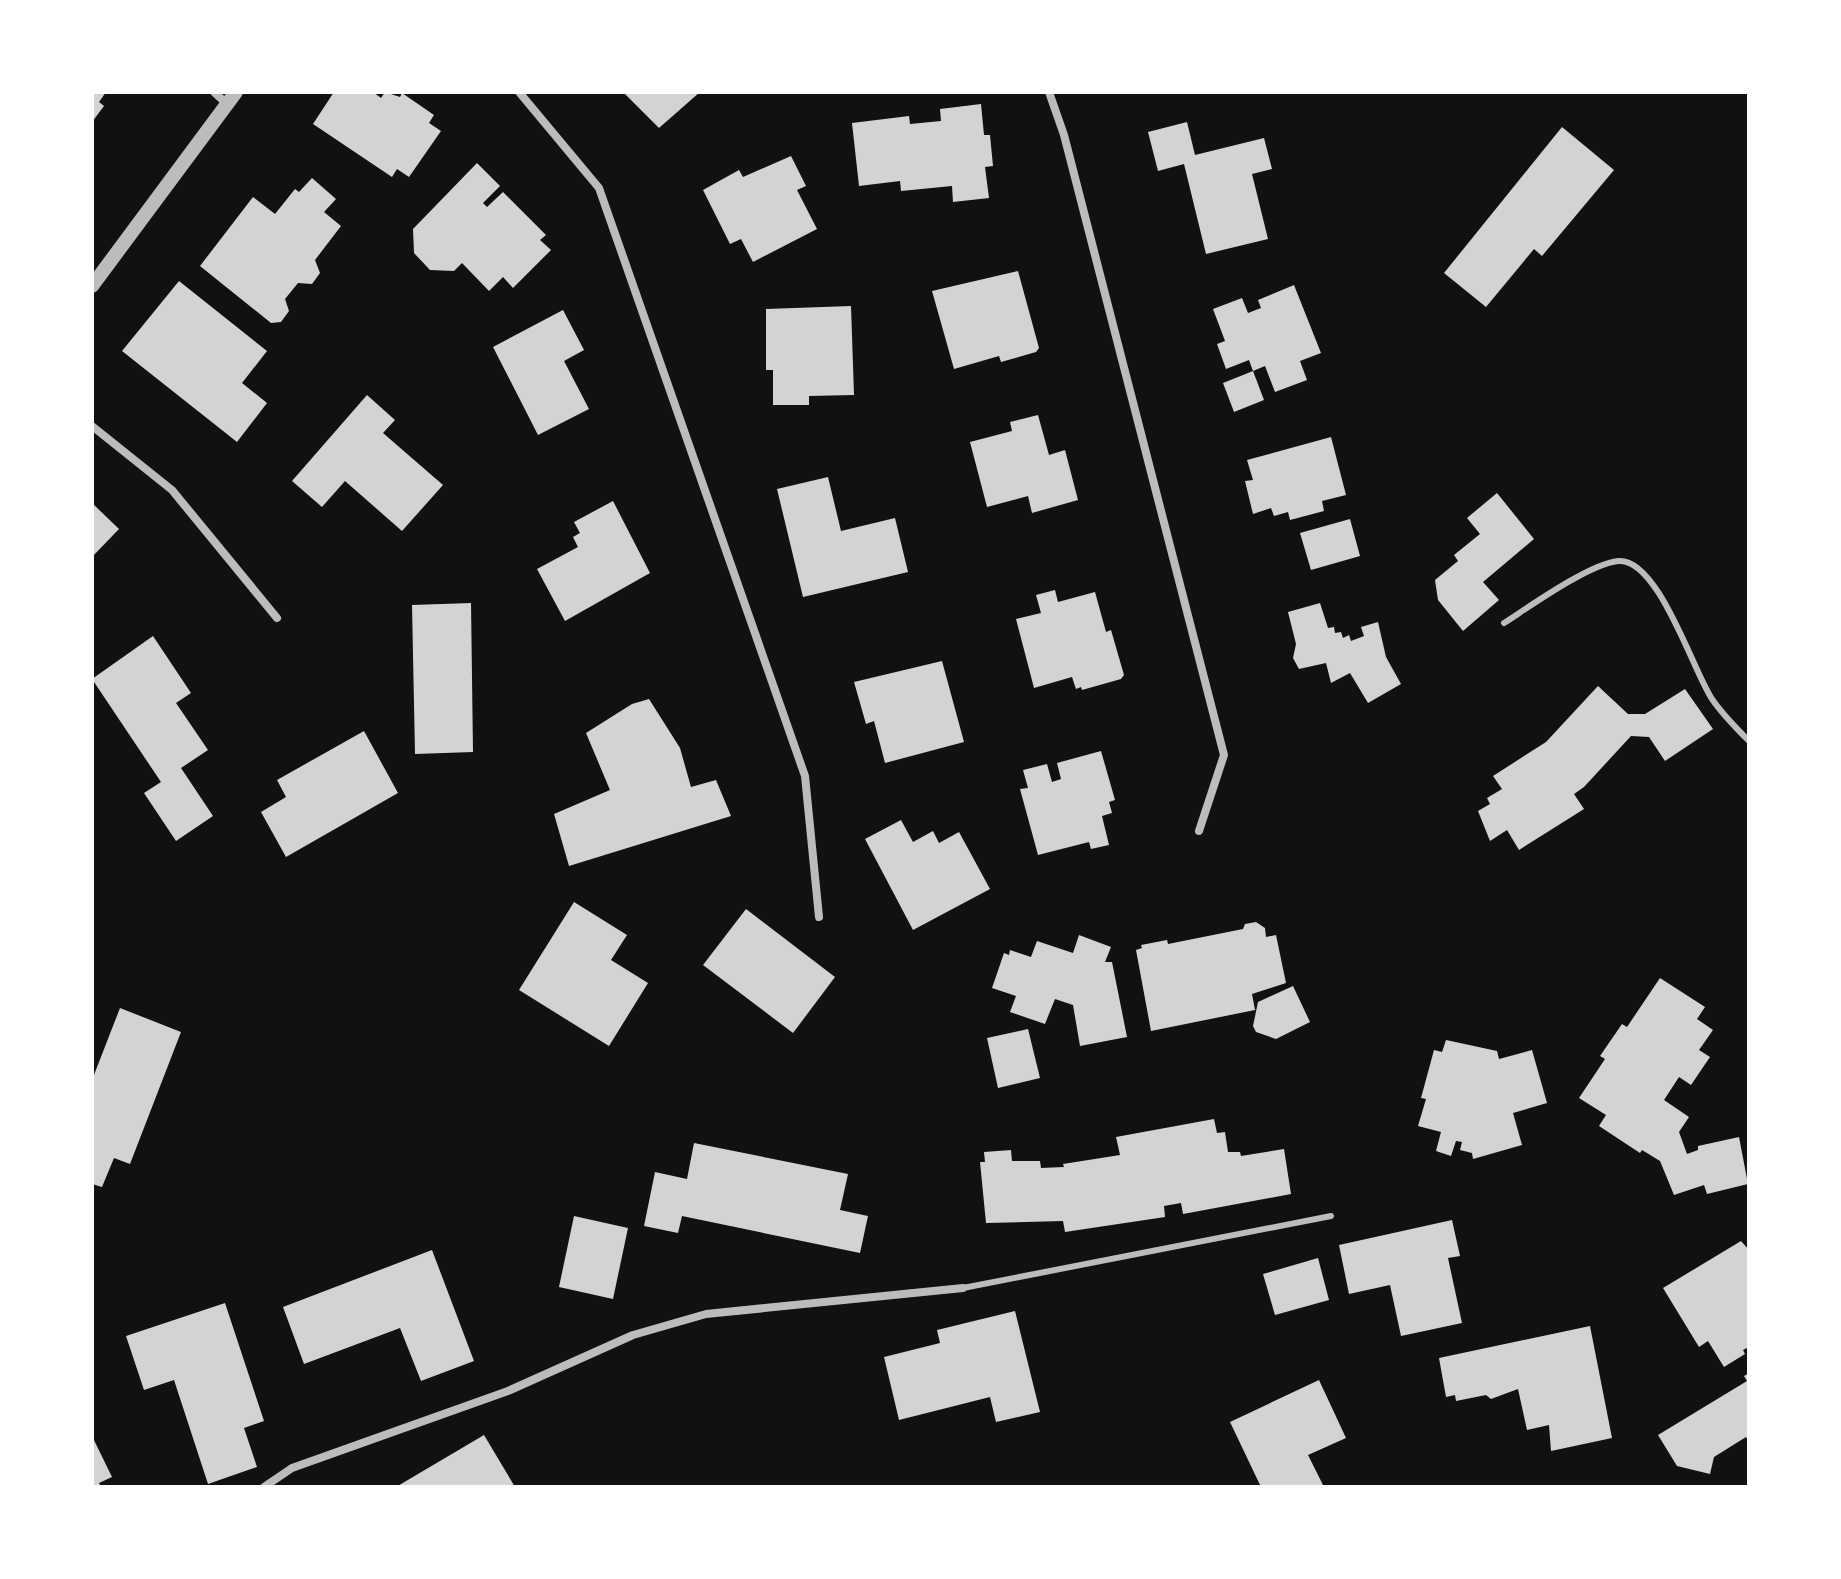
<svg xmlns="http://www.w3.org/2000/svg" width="1841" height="1579" font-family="'Times New Roman',serif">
<rect width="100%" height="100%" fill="#111"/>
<g fill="#d3d3d3">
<polygon points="92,92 106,92 99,102 104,106 92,122"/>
<polygon points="334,92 373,92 381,98 385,92 400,97 402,93 434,115 429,123 441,131 409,177 397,169 392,177 313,124"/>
<polygon points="623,92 700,92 659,128"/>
<polygon points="981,104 984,135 990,135 993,166 985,167 989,198 953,202 952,186 901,191 900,181 859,186 852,123 909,116 910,124 941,121 940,109"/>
<polygon points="1187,122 1195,155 1264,138 1272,169 1252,174 1268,239 1206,254 1184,164 1158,171 1148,132"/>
<polygon points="1562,127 1614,170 1542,256 1534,249 1486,307 1444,273"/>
<polygon points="791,156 806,186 797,190 817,229 753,262 741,239 730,244 703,190 739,170 743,177"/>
<polygon points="477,163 500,186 483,203 487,207 503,192 546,235 540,240 551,250 513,288 503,277 489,291 462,263 454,271 430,270 414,253 413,229"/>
<polygon points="312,178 336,199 324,212 341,226 315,260 320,273 312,284 298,283 285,299 289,311 281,322 271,323 200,266 253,197 275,214 295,189 299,192"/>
<polygon points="1018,271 1039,348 1036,352 1001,362 999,356 954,369 932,291"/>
<polygon points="179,281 267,351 242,383 267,403 237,442 122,351"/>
<polygon points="1294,285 1321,353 1300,361 1307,380 1275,392 1265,366 1253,371 1249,360 1226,369 1217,344 1225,341 1213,309 1242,298 1248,313 1261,308 1258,300"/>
<polygon points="851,306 854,395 809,396 809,405 773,405 773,370 766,370 766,309"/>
<polygon points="563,310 584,350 564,361 589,409 538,435 493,347"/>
<polygon points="1253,371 1264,400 1234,412 1223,383"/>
<polygon points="367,395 395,420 383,433 443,485 402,531 345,481 322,507 292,481"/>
<polygon points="1038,415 1049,455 1065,450 1078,500 1032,513 1028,496 987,507 970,442 1012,431 1010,422"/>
<polygon points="1331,437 1346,495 1322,501 1324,511 1290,520 1288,512 1274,516 1271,508 1253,514 1245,481 1253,480 1247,460"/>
<polygon points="828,477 841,531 895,518 908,572 803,597 777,489"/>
<polygon points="1497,493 1534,539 1483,582 1499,600 1463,631 1438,600 1435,580 1458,561 1454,555 1480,534 1467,518"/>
<polygon points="613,501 650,573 565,621 537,569 578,547 573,537 580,533 574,522"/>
<polygon points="92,503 119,529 92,557"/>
<polygon points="1350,519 1360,556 1311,570 1300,533"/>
<polygon points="1055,590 1058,602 1095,592 1106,632 1111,630 1124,675 1121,679 1082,690 1081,687 1076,689 1072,677 1034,688 1016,619 1041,613 1036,595"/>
<polygon points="471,603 473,752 415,754 412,605"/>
<polygon points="1320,603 1328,628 1334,627 1335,633 1341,632 1343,638 1349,635 1351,641 1364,636 1361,627 1378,622 1386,657 1401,684 1368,703 1350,673 1331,683 1326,663 1299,669 1293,658 1296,644 1288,612"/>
<polygon points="153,636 191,693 176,703 208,750 181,768 213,816 176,841 144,793 161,782 92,679"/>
<polygon points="942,661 964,742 885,763 874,721 866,724 854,682"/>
<polygon points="1598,686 1628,714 1645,714 1685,689 1713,729 1665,761 1649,737 1631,736 1584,787 1574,794 1584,809 1519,850 1507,830 1490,841 1478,811 1490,804 1487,798 1502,789 1493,776 1546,742"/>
<polygon points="649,699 680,748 691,787 716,780 731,816 569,866 554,814 610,790 586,733 632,704"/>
<polygon points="364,731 398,793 286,857 261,812 286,797 277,780"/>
<polygon points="1101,751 1115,800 1109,802 1112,813 1102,816 1109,845 1091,849 1089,842 1038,855 1020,789 1028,788 1023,770 1047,764 1052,782 1061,779 1057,763"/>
<polygon points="901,820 913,842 933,831 939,843 959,832 990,889 913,930 865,839"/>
<polygon points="574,902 627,935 611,960 648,983 609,1046 519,990"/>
<polygon points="746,909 835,977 793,1033 703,965"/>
<polygon points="1256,922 1265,928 1266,937 1276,935 1286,983 1252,994 1255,1010 1151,1031 1136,950 1142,948 1141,945 1167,940 1168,944 1243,929 1245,924"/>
<polygon points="1079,935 1111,947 1105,962 1112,962 1127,1037 1080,1046 1073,1005 1055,999 1045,1024 1010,1012 1016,996 992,988 1004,953 1009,955 1010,950 1031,957 1037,941 1073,953"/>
<polygon points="1660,978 1705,1007 1697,1019 1713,1030 1699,1050 1710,1057 1691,1085 1679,1077 1664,1100 1689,1117 1679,1132 1687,1154 1698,1150 1698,1146 1739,1137 1748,1184 1707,1194 1704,1185 1674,1195 1660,1161 1642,1150 1640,1153 1599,1126 1606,1115 1579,1098 1605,1059 1600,1056 1622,1024 1627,1027"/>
<polygon points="1293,986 1310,1022 1276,1039 1256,1032 1253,1026 1258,1002"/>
<polygon points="120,1008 181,1032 130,1164 114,1158 102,1187 92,1184 92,1080"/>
<polygon points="1028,1029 1040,1078 998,1088 987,1038"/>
<polygon points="1446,1040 1497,1051 1499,1059 1532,1050 1547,1103 1513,1113 1522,1145 1473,1159 1472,1153 1460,1150 1462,1142 1456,1141 1451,1156 1436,1151 1441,1132 1418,1126 1426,1099 1421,1098 1434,1050 1442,1052"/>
<polygon points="1214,1119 1217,1133 1225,1132 1228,1152 1240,1152 1241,1156 1284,1149 1291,1194 1183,1214 1181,1203 1164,1206 1165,1217 1065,1232 1063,1221 986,1223 980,1162 985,1162 984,1152 1011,1150 1012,1161 1040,1161 1041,1168 1064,1167 1063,1164 1120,1155 1116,1137"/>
<polygon points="694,1143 848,1174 840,1210 868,1216 860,1253 682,1216 678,1233 644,1226 655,1172 687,1179"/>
<polygon points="574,1216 628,1228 613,1299 559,1287"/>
<polygon points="1452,1220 1460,1256 1448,1258 1462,1323 1401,1336 1390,1285 1349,1294 1339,1245"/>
<polygon points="1741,1241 1749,1250 1749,1347 1743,1350 1745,1354 1724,1367 1708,1341 1699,1347 1663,1288"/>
<polygon points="432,1250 474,1361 421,1381 400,1328 304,1364 283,1307"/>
<polygon points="1318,1258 1329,1300 1275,1315 1263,1274"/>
<polygon points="225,1303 264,1421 244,1428 257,1467 208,1484 174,1380 144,1390 126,1336"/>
<polygon points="1015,1311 1040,1412 996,1422 990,1397 899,1420 884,1357 940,1343 937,1330"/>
<polygon points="1590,1326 1612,1438 1551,1451 1549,1425 1527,1430 1518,1389 1491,1399 1486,1395 1456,1401 1455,1395 1446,1397 1439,1358"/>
<polygon points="1749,1373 1749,1442 1746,1437 1714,1457 1710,1474 1677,1466 1658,1435 1747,1381 1744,1376"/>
<polygon points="1319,1380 1346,1438 1308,1455 1324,1487 1261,1487 1230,1422"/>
<polygon points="484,1435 515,1487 396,1487"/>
<polygon points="92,1436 112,1477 99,1483 101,1487 92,1487"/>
</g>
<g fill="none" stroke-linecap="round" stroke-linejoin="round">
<g stroke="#bcbcbc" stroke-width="6">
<path d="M1504 623C1529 607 1589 564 1618 561 1658 557 1693 671 1712 699 1722 714 1736 728 1749 741"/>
<polyline points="963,1288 1331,1216"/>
</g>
<g stroke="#bcbcbc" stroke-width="8">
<polyline points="214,92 227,104"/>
<polyline points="519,92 599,188 805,776 819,917"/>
<polyline points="1049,92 1064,135 1224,755 1199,831"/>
<polyline points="92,426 172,490 277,618"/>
<polyline points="264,1487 292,1468 508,1391 633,1335 706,1314 963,1288"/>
</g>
<polyline stroke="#bcbcbc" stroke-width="14" points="92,286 236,92"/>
</g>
<rect width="1841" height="1579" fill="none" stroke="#ffffff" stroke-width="188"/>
</svg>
